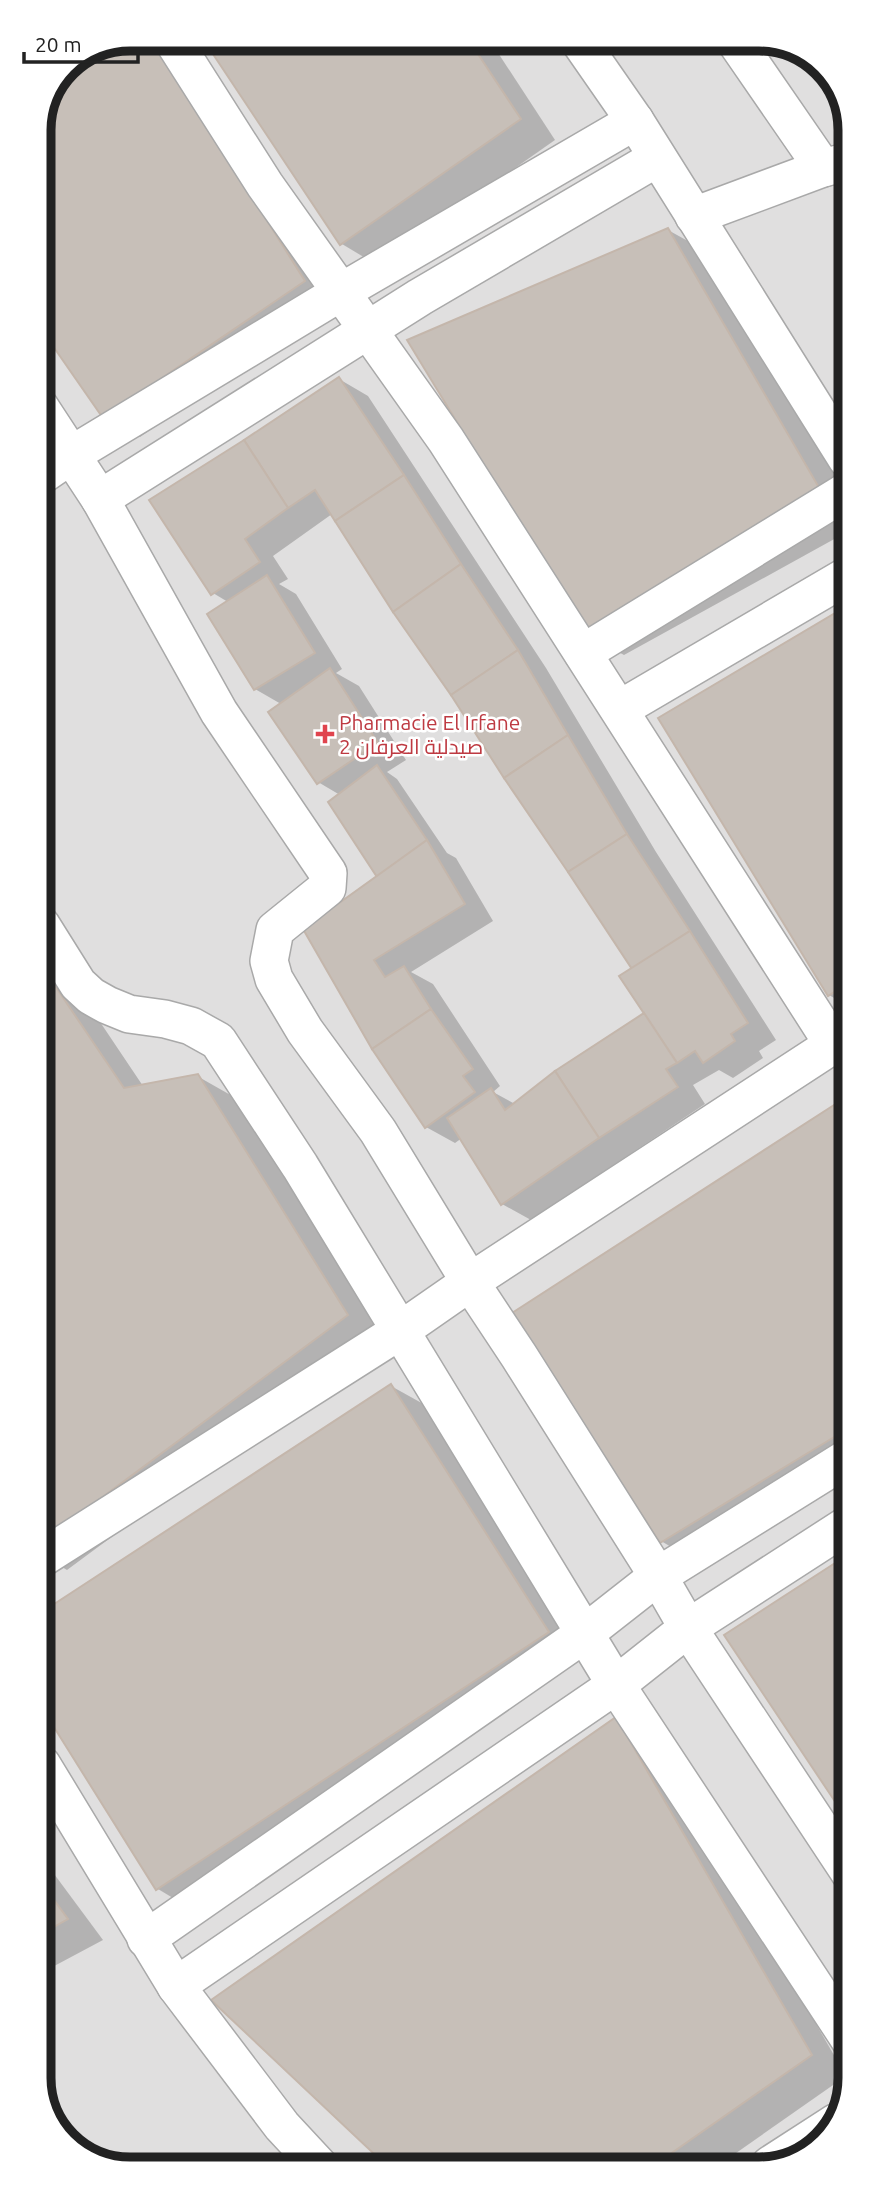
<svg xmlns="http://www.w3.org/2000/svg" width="889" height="2208" font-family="Ubuntu,Cairo,sans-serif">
<rect width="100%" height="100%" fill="#f2efe9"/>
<polygon fill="#e0dfdf" points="130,39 766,39 815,58 846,101 850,2079 832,2134 788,2165 123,2169 74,2150 43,2107 39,124 65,65"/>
<g fill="#0003" fill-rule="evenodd">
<polygon points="130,38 175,39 340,302 140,437 104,416 39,323 39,124 65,65"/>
<polygon points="205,39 489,39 555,140 377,265 342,244"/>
<polygon points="668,230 704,250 847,497 847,532 624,655 588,635"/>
<path d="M339 379 368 396 546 668 656 852 776 1040 759 1051 763 1058 733 1078 719 1070 693 1085 705 1104 531 1220 502 1204 462 1138 455 1143 426 1127 305 929 378 877 340 795 318 782 281 704 255 689 228 602 213 593ZM332 514 634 970 647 1014 515 1104 493 1092 500 1086 433 984 411 972 493 921 456 858 447 853 397 779 387 772 406 760 359 686 336 673 342 669 296 594 279 584 288 579 273 556Z"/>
<polygon points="847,608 848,1006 829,995"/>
<polygon points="41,934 143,1086 197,1076 234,1097 383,1336 67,1570 42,1555"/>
<polygon points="848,1098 849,1470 697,1562 661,1541 514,1313"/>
<polygon points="391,1386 427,1406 583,1653 193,1910 158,1889 42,1704"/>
<polygon points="616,1719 652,1739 846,2076 719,2165 391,2167 213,2000"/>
<polygon points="43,1859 103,1940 43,1972"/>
</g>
<g fill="#c7bfb8" stroke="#c4b6ab" stroke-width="2">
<polygon points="130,38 153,39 305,281 103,418 39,326 39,124 65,65"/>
<polygon points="203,39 468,39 521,119 340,245"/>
<polygon points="668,228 828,503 587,636 407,340"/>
<polygon points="339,377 404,475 335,521 315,490 288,508 244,440"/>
<polygon points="244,440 288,508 245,539 260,562 211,595 149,500"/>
<polygon points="404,475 461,564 393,612 335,521"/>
<polygon points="461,564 518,650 451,695 393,612"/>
<polygon points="267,575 315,653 254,690 207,614"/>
<polygon points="847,606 848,983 828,996 658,718"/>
<polygon points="518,650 568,735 504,778 451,695"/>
<polygon points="330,668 378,743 317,784 268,712"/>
<polygon points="568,735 627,834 568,872 504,778"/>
<polygon points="377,765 427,840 377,877 328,802"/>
<polygon points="627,834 690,931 632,969 568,872"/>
<polygon points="427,840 465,904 374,960 385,977 404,966 431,1009 372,1049 303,929"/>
<polygon points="690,931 748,1023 731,1034 735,1041 703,1063 695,1051 677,1063 619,976"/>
<polygon points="41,965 124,1088 198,1074 348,1315 42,1542"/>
<polygon points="431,1009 473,1069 463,1076 475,1092 425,1128 372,1049"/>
<polygon points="644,1013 677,1063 666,1069 678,1087 599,1138 555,1071"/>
<polygon points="555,1071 599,1138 501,1205 447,1118 491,1088 505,1110"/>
<polygon points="848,1096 849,1428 660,1543 512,1313"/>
<polygon points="391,1384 549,1632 156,1890 42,1708 42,1612"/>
<polygon points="849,1554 850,1824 724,1635"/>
<polygon points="616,1717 812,2055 653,2166 388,2167 211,2000"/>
<polygon points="43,1885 68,1919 43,1933"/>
</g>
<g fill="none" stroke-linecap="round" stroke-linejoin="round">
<defs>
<g id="street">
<polyline points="172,39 265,185 446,440 833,1044"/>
<polyline points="578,39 635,121 847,459"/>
<polyline points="734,39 823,168"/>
<polyline points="694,216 823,168 846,162"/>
<polyline points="39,406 100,499 219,712 328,873 327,888 275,930 269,961 274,979 305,1031 378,1131 470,1282 519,1356 658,1576 688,1628 850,1873"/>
<polyline points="39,477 71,455 341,292 635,121"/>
<polyline points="100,499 420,297 657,158"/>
<polyline points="583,653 847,491"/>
<polyline points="620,709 847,576"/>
<polyline points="41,925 78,984 91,996 107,1005 129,1014 165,1019 191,1026 218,1041 300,1166 616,1685 850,2040"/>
<polyline points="42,1558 401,1330 470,1282 848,1035"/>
<polyline points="42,1765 176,1986 282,2126 321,2168"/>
<polyline points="146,1939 584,1634 658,1576 849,1457"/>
<polyline points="176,1986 616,1685 688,1628 849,1524"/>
<polyline points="770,2165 835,2123"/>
</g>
</defs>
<use href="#street" stroke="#a9a9a9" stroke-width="40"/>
<use href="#street" stroke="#fff" stroke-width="37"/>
</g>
<path fill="#e0444e" stroke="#fff" stroke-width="2.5" d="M321.5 723.5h7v7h7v7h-7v7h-7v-7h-7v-7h7z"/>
<g text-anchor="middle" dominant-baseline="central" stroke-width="5" stroke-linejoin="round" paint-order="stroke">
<g font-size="21" fill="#be3a42" stroke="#fff" text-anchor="start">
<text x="339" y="722">Pharmacie El Irfane<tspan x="339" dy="24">صيدلية العرفان 2</tspan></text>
</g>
</g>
<path d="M0 0H889V2208H0ZM130 51H759A79 79 0 0 1 838 130V2078A79 79 0 0 1 759 2157H130A79 79 0 0 1 51 2078V130A79 79 0 0 1 130 51Z" fill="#fff" fill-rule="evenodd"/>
<path fill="none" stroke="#222" stroke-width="9" d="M130 51H759A79 79 0 0 1 838 130V2078A79 79 0 0 1 759 2157H130A79 79 0 0 1 51 2078V130A79 79 0 0 1 130 51Z"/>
<path d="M24 52v10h114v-10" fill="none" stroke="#222222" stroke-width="3.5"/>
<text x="35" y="52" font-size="21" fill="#222222" stroke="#ffffff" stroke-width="5" paint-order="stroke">20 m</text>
</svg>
